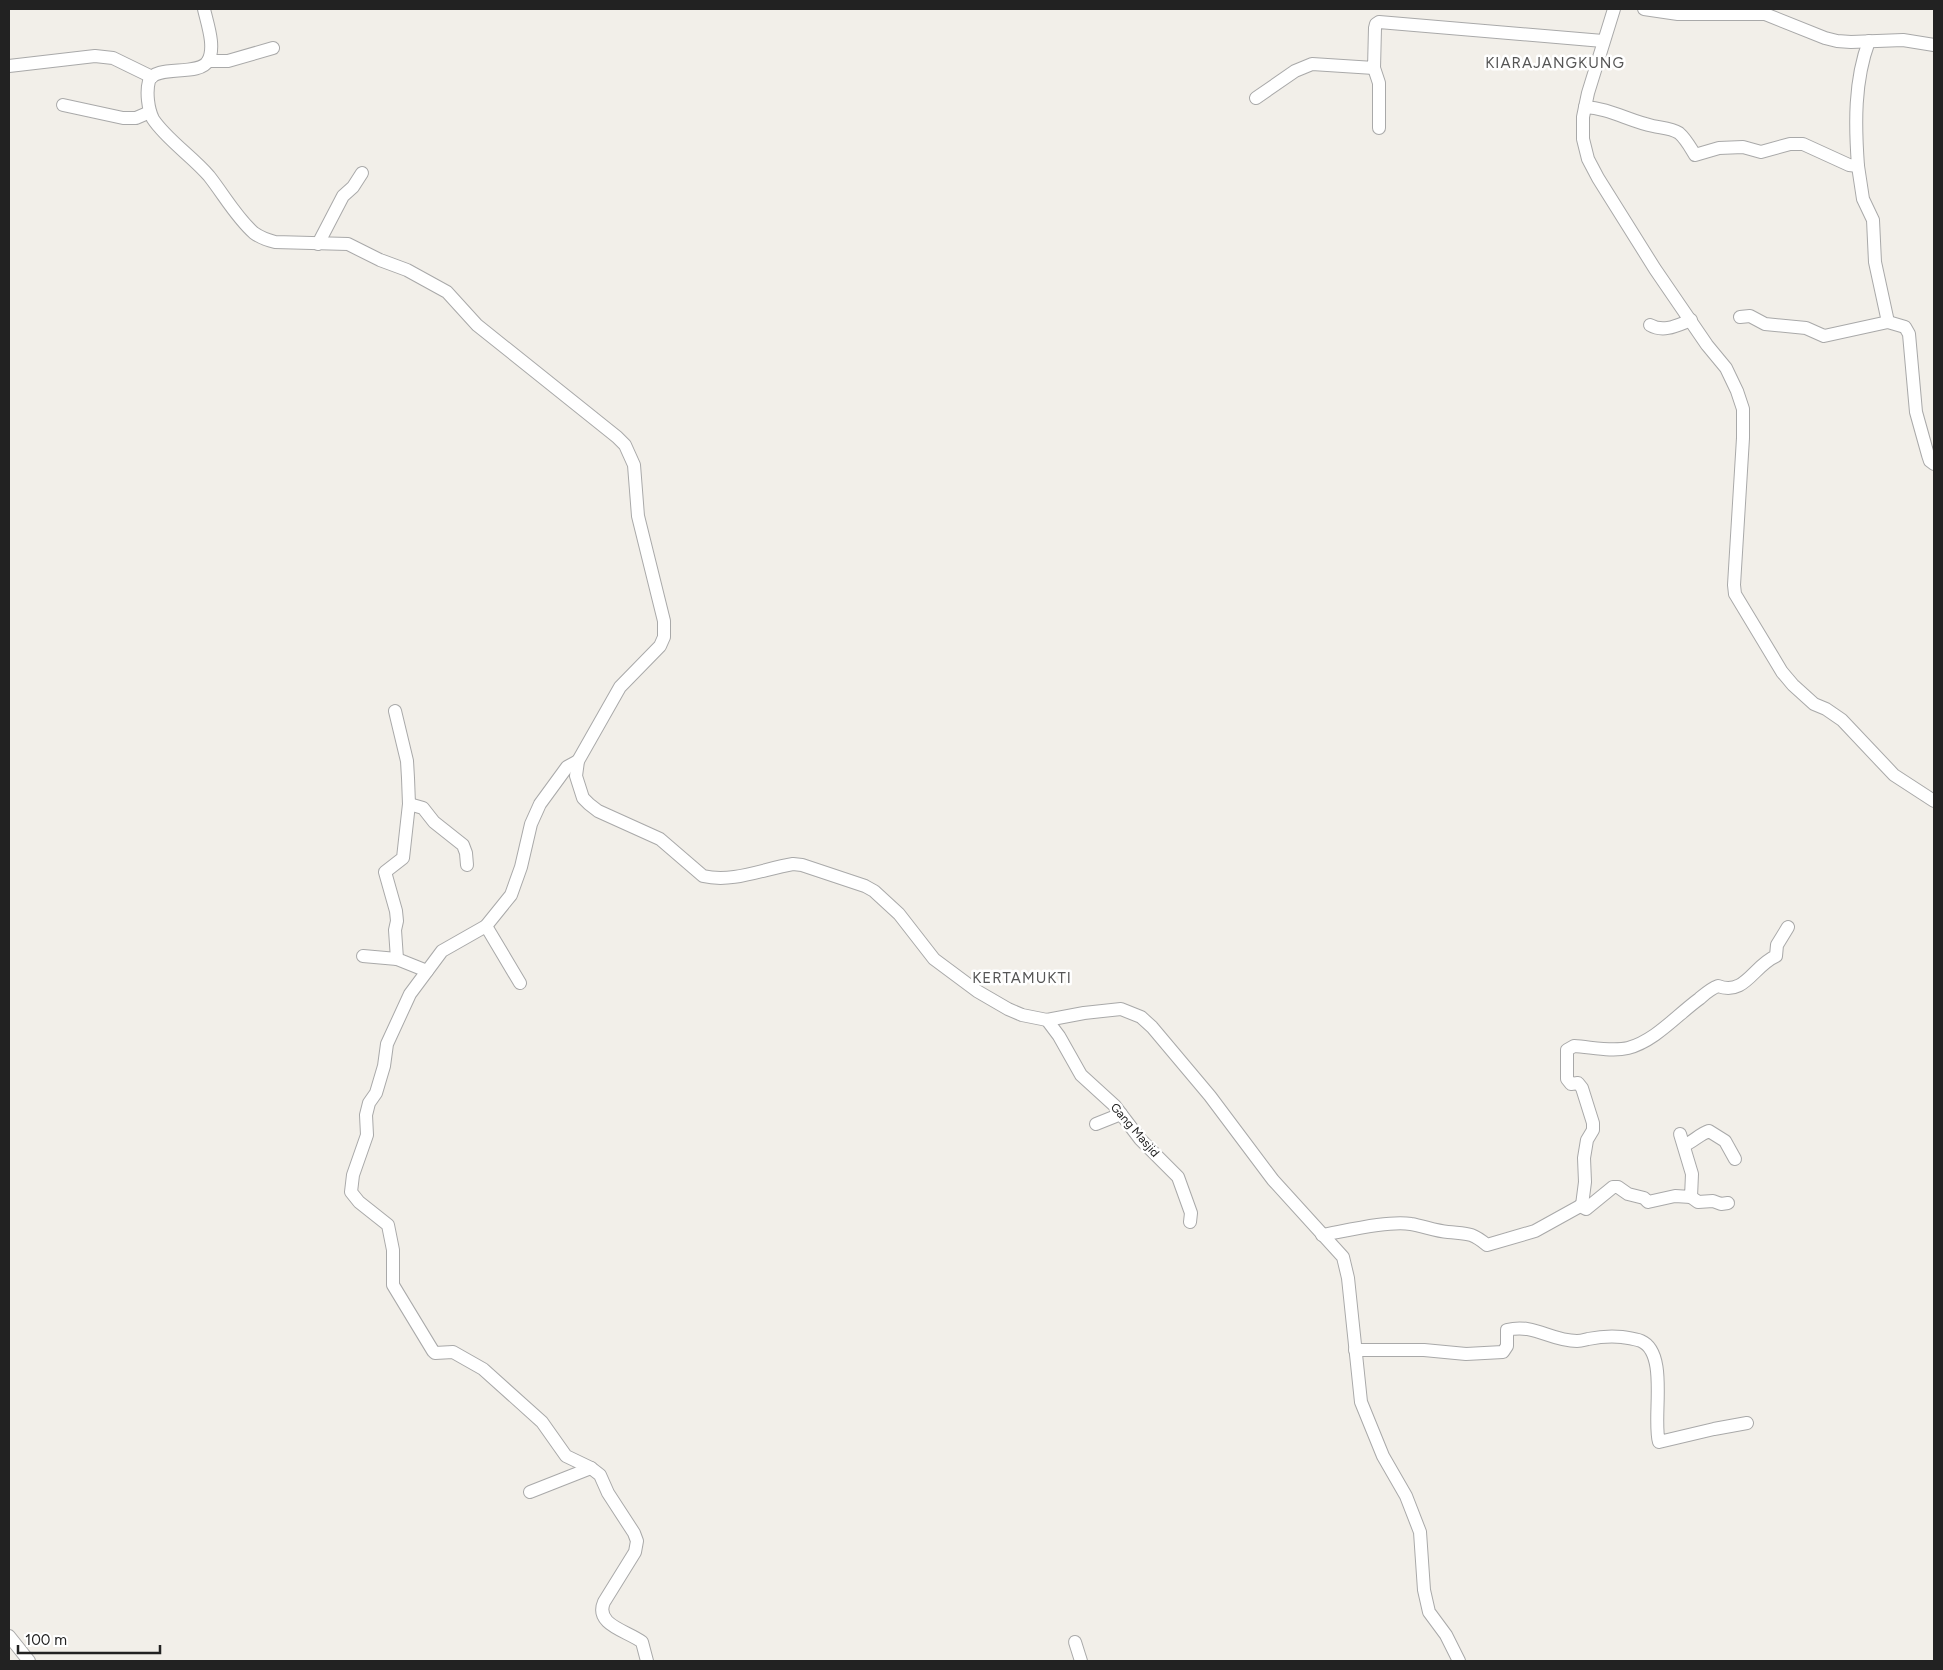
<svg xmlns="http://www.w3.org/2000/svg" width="1943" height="1670" font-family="Figtree,sans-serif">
<rect width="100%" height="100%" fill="#f2efe9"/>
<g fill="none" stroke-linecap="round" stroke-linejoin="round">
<defs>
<g id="minor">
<path d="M204 9C207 23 216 47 208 61 199 77 155 64 149 81 146 92 148 109 153 119 166 139 193 157 209 176 224 195 236 217 254 233 261 238 267 240 275 242L348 244 380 260 407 270 447 292 477 325 617 437 625 445 634 465 638 516 664 621V637L660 646 620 687 578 761 576 776 583 798 589 804 598 811 660 839 703 876C733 883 763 869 793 864L802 865 865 886 874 891 899 914 934 959 977 991 1008 1009 1022 1015 1047 1020 1084 1013 1121 1009 1141 1017 1152 1027 1210 1096 1273 1180 1343 1257 1348 1278 1361 1402 1383 1456 1406 1496 1420 1532 1424 1590 1429 1612 1446 1635 1459 1661"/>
<polyline points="1614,9 1588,93 1583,117 1583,139 1588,159 1598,178 1655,269 1707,345 1726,368 1737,391 1743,409 1743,438 1734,585 1735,594 1782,672 1793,685 1814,704 1826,709 1842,720 1894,775 1934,801"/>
<polyline points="1644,9 1678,14 1765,14 1825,38 1837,41 1851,42 1903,40 1934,45"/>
<polyline points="208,61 228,61 273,48"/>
<polyline points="9,66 95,56 113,58 152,77"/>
<polyline points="1374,68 1379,83 1379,128"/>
<polyline points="1256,98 1295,71 1312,64 1374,68 1375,28 1376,24 1379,22 1603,41"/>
<polyline points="63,105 123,118 136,118 150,112"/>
<path d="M1585 107C1609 108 1629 121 1653 126 1662 128 1671 128 1679 133 1686 139 1690 147 1695 155L1719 148 1743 147 1761 152 1790 144H1803L1849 165 1858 166C1855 125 1854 81 1869 41"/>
<polyline points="1858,166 1863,199 1873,220 1875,262 1888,322"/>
<polyline points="318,244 343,196 353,187 362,173"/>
<polyline points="1740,317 1750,316 1765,324 1806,328 1824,336 1888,322 1905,327 1909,334 1916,412 1928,455 1930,461 1934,464"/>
<path d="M1650 325C1664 333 1678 325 1691 320"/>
<polyline points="395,711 407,761 408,778 409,804 403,858 385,872 396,911 397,921 395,930 397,959"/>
<path d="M578 761 567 767 540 804 531 824 521 867 511 895 486 926 442 951 410 994 387 1044 384 1066 376 1093 369 1103 366 1115 367 1135 353 1175 351 1192 359 1202 388 1225 393 1250V1285L433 1351 435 1353 453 1352 483 1369 542 1422 566 1456 591 1468 600 1475 608 1493 634 1533 637 1541 635 1552 604 1602C594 1625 628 1631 642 1642L647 1661"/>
<polyline points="409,804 423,808 434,822 463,845 466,853 467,865"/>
<polyline points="486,926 520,983"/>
<polyline points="363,956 397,959 427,971"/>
<polyline points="1047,1020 1059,1036 1081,1075 1115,1106 1140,1139 1178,1177 1191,1213 1190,1222"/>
<polyline points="1096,1124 1121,1114"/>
<path d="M1685 1145C1694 1141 1700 1134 1709 1131L1725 1141 1735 1159"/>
<polyline points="1691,1197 1698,1202 1713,1201 1721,1204 1728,1203"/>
<polyline points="1580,1206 1586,1209 1613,1187 1618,1187 1628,1194 1644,1198 1648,1202 1675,1196 1691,1197 1692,1174 1680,1134"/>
<path d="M1322 1235C1345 1231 1390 1220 1411 1224 1423 1226 1436 1231 1448 1232 1468 1234 1471 1232 1487 1245L1535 1231 1582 1205 1585 1182 1584 1158 1587 1140 1593 1130V1123L1582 1088 1578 1083 1571 1084 1567 1079V1050L1574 1046C1591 1047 1612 1052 1628 1048 1655 1041 1677 1015 1699 999 1705 994 1710 989 1718 986 1745 996 1753 966 1776 956L1777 945 1788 927"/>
<path d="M1355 1350H1424L1466 1354 1503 1352 1507 1346V1330C1534 1323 1550 1341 1577 1341 1581 1341 1584 1340 1588 1339 1598 1337 1613 1336 1622 1337 1628 1338 1636 1339 1641 1341 1669 1353 1652 1419 1659 1442L1714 1429 1747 1423"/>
<polyline points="530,1492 591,1468"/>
<polyline points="9,1636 29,1661"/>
<polyline points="1075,1642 1081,1661"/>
</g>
</defs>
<use href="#minor" stroke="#a9a9a9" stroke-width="14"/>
<use href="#minor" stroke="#fff" stroke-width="12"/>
</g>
<g text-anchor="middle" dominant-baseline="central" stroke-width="5" stroke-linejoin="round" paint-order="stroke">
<g font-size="12" fill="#222" stroke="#fff">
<text transform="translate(1135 1130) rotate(49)">Gang Masjid</text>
</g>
<g font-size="15" letter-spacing="1" fill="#555" stroke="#fff">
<text x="1555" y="63">KIARAJANGKUNG</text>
<text x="1022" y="978">KERTAMUKTI</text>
</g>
</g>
<rect width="1943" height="1670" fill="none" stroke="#222222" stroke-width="20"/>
<path d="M18 1645v8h142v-8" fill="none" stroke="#222222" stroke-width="2.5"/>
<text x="25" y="1645" font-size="15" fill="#222222" stroke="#ffffff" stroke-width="4" paint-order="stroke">100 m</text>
</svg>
